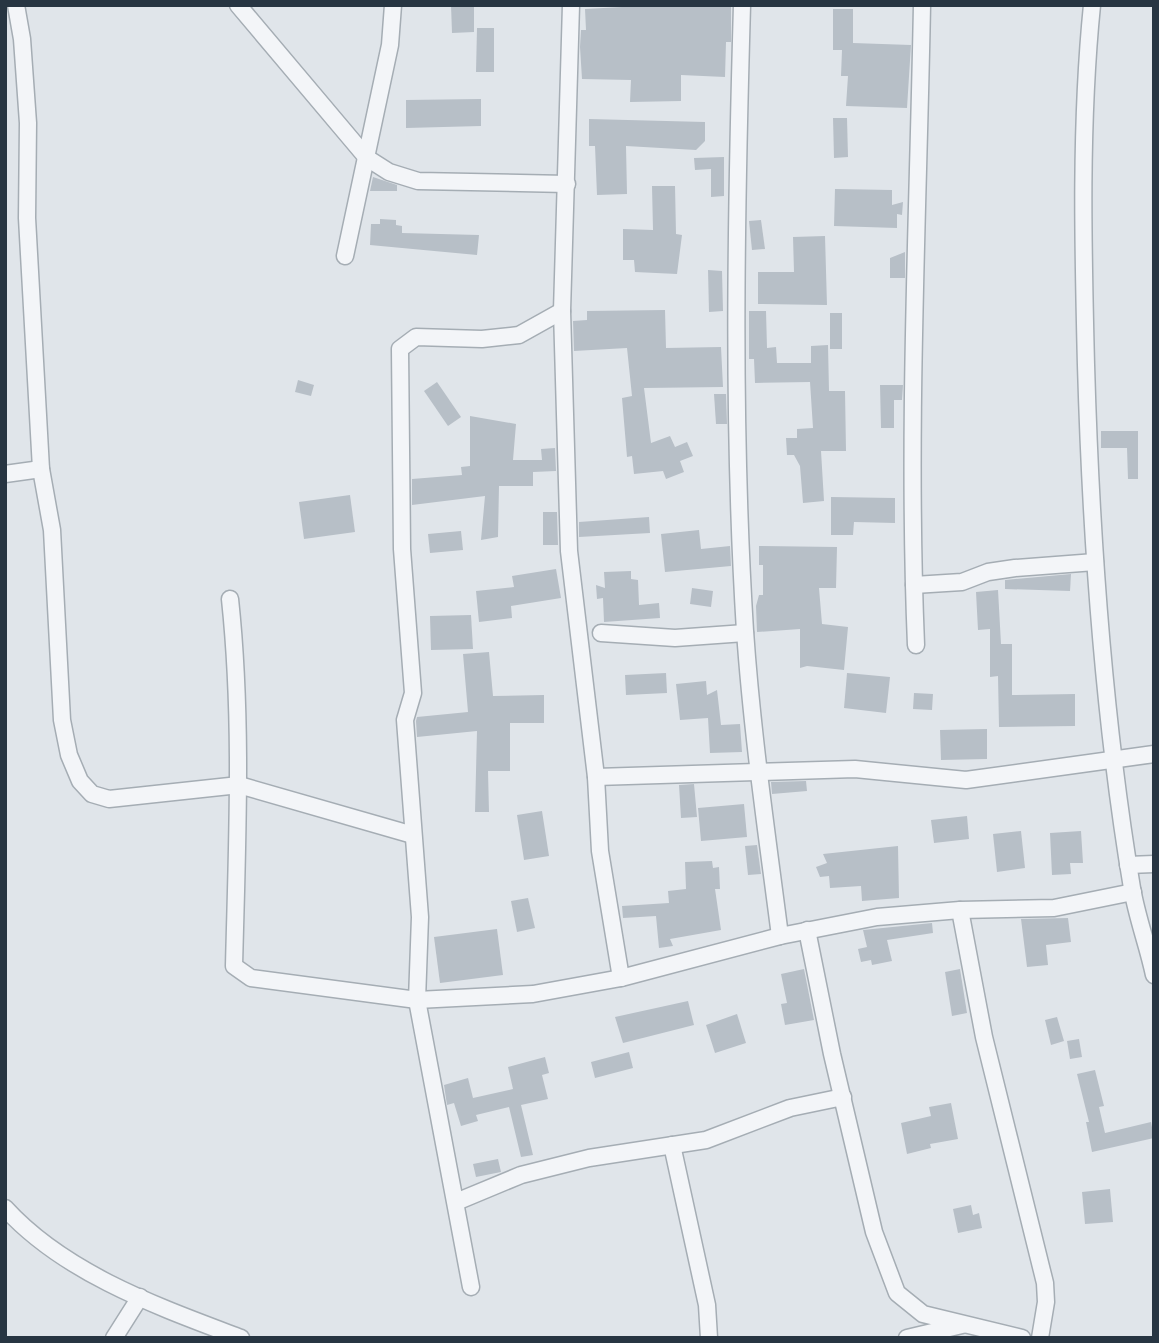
<svg xmlns="http://www.w3.org/2000/svg" width="1159" height="1343" font-family="'IBM Plex Sans',sans-serif">
<rect width="100%" height="100%" fill="#e0e5ea"/>
<g fill="#b7bfc7">
<polygon points="451,5 474,5 474,32 452,33"/>
<polygon points="659,5 731,5 731,42 726,42 725,77 681,75 681,101 630,102 631,80 582,79 580,47 581,30 586,30 585,9"/>
<polygon points="833,9 853,9 853,43 911,45 907,108 846,106 848,76 841,76 842,50 833,50"/>
<polygon points="477,28 494,28 494,72 476,72"/>
<polygon points="481,99 481,126 406,128 406,100"/>
<polygon points="833,118 847,118 848,157 834,158"/>
<polygon points="589,119 705,122 705,141 696,150 626,146 627,194 597,195 595,146 589,146"/>
<polygon points="724,157 724,196 711,197 711,169 695,170 694,158"/>
<polygon points="373,177 397,185 397,191 370,191"/>
<polygon points="652,186 675,186 676,234 682,235 677,274 635,272 634,260 623,260 623,229 653,230"/>
<polygon points="835,189 892,190 892,205 903,202 902,215 897,214 897,228 834,226"/>
<polygon points="380,219 396,220 396,225 402,226 402,233 479,235 477,255 370,245 371,224 380,224"/>
<polygon points="761,220 765,249 752,250 749,221"/>
<polygon points="825,236 827,305 758,304 758,272 794,272 793,237"/>
<polygon points="905,252 905,278 890,278 890,258"/>
<polygon points="708,270 722,271 723,311 709,312"/>
<polygon points="665,310 666,348 721,347 723,387 644,388 651,443 670,436 675,447 687,442 693,456 680,461 684,472 666,479 663,471 634,474 632,456 627,457 622,398 632,396 627,348 574,351 573,321 587,320 587,311"/>
<polygon points="749,311 766,311 767,348 776,347 777,363 811,363 811,346 828,345 829,391 845,391 846,451 821,451 824,501 803,503 800,466 794,455 787,455 786,438 797,438 797,429 813,428 810,382 755,383 754,359 749,359"/>
<rect x="830" y="313" width="12" height="36"/>
<polygon points="298,380 314,385 311,396 295,392"/>
<polygon points="437,382 461,417 448,426 424,391"/>
<polygon points="880,385 903,385 902,400 894,400 894,428 881,428"/>
<polygon points="714,394 726,394 727,424 716,424"/>
<polygon points="470,416 516,424 513,460 542,460 541,449 555,448 556,471 533,472 533,486 499,486 498,537 481,540 485,496 412,505 412,479 462,475 461,467 470,466"/>
<polygon points="1101,431 1138,431 1138,479 1128,479 1127,448 1101,448"/>
<polygon points="350,495 355,532 304,539 299,502"/>
<polygon points="831,497 895,498 895,523 854,522 853,535 831,535"/>
<polygon points="543,512 557,512 558,545 543,545"/>
<polygon points="649,517 650,533 579,537 579,522"/>
<polygon points="699,530 701,549 730,546 731,566 665,572 661,534"/>
<polygon points="461,531 463,550 430,553 428,534"/>
<polygon points="759,546 837,547 836,588 819,588 822,624 848,627 844,670 807,666 800,668 800,629 757,632 756,606 759,595 763,595 763,565 759,565"/>
<polygon points="556,569 561,598 511,606 512,618 479,622 476,591 514,587 512,576"/>
<polygon points="631,571 631,579 638,580 639,605 659,603 660,618 604,622 603,598 597,599 596,585 605,588 604,572"/>
<polygon points="1071,574 1070,591 1005,589 1005,580"/>
<polygon points="692,588 713,591 711,607 690,604"/>
<polygon points="998,590 1001,644 1012,644 1012,695 1075,694 1075,726 999,727 998,676 990,677 990,629 978,630 976,592"/>
<polygon points="471,615 473,649 431,650 430,616"/>
<polygon points="489,652 493,696 544,695 544,723 510,723 510,771 488,771 489,812 475,812 477,731 417,737 416,721 417,717 468,712 463,654"/>
<polygon points="666,673 667,693 626,695 625,675"/>
<polygon points="847,673 890,677 886,713 844,708"/>
<polygon points="706,681 707,695 717,690 721,725 740,724 742,752 710,753 708,718 680,720 676,684"/>
<polygon points="914,693 933,694 932,710 913,709"/>
<polygon points="987,729 987,759 941,760 940,730"/>
<polygon points="806,781 807,791 772,794 771,782"/>
<polygon points="694,784 697,817 681,818 679,785"/>
<polygon points="744,804 747,837 701,841 698,808"/>
<polygon points="542,811 549,856 524,860 517,815"/>
<polygon points="967,816 969,839 934,843 931,820"/>
<polygon points="1021,831 1025,868 997,872 993,834"/>
<polygon points="1081,831 1083,863 1070,863 1071,874 1052,875 1050,833"/>
<polygon points="757,845 761,874 748,875 745,846"/>
<polygon points="898,846 899,898 862,901 861,886 830,888 829,876 820,877 816,867 827,863 823,854"/>
<polygon points="712,861 713,868 719,867 720,889 715,889 721,930 670,939 673,946 659,948 656,916 623,918 622,906 669,903 668,891 686,889 685,862"/>
<polygon points="528,898 535,928 517,932 511,901"/>
<polygon points="1068,918 1071,942 1046,945 1048,965 1027,967 1021,919"/>
<polygon points="932,923 933,933 887,940 892,961 872,965 871,960 861,962 858,949 867,947 863,930"/>
<polygon points="497,929 503,975 440,983 434,937"/>
<polygon points="804,969 814,1020 785,1025 781,1004 787,1003 781,974"/>
<polygon points="960,969 967,1013 952,1016 945,972"/>
<polygon points="688,1001 694,1025 623,1043 615,1017"/>
<polygon points="737,1014 746,1043 715,1053 706,1025"/>
<polygon points="1057,1017 1064,1041 1051,1045 1045,1020"/>
<polygon points="1079,1039 1082,1057 1070,1059 1067,1041"/>
<polygon points="629,1052 633,1068 595,1078 591,1062"/>
<polygon points="545,1057 549,1073 542,1075 548,1099 521,1105 533,1155 521,1157 509,1107 476,1115 478,1121 461,1126 454,1103 447,1105 444,1085 468,1078 473,1098 513,1089 508,1067"/>
<polygon points="1095,1070 1104,1106 1099,1107 1105,1133 1151,1122 1154,1138 1092,1152 1086,1122 1089,1122 1077,1074"/>
<polygon points="951,1103 958,1139 930,1144 931,1148 907,1154 901,1123 931,1116 929,1107"/>
<polygon points="498,1159 501,1172 476,1177 473,1164"/>
<polygon points="1110,1189 1113,1222 1085,1224 1082,1192"/>
<polygon points="971,1205 973,1215 979,1213 982,1228 958,1233 953,1209"/>
</g>
<g fill="none" stroke-linecap="round" stroke-linejoin="round">
<defs>
<g id="minor">
<polyline points="16,5 22,39 28,123 27,218 41,469 52,530 62,720 69,755 80,781 92,794 109,799 239,785 413,835"/>
<polyline points="238,5 367,158 389,172 418,181 567,184"/>
<polyline points="571,5 562,311 569,551 596,777 600,851 621,978"/>
<path d="M742 5C736 214 732 423 745 631 752 733 767 835 780 936"/>
<path d="M1092 5C1080 124 1083 246 1086 365 1091 541 1103 715 1132 888 1137 918 1148 946 1154 975"/>
<polyline points="345,256 390,45 393,5"/>
<polyline points="5,474 41,469"/>
<polyline points="914,585 962,582 988,572 1015,568 1095,562"/>
<path d="M230 599C243 721 237 844 234 966L251 978 417 1000 533 994 621 978 780 936 877 917 960 910 1054 908 1133 892"/>
<polyline points="601,633 675,638 745,633"/>
<path d="M916 645C907 431 918 219 922 5"/>
<polyline points="596,777 855,769 966,780 1154,754"/>
<polyline points="1128,865 1154,864"/>
<polyline points="960,910 984,1037 1045,1283 1046,1302 1040,1338"/>
<polyline points="807,930 832,1054 874,1232 897,1293 923,1314 1022,1338"/>
<polyline points="672,1145 707,1305 709,1338"/>
<polyline points="456,1202 521,1175 589,1158 706,1140 790,1108 843,1097"/>
<path d="M5 1208C65 1274 159 1307 241 1338"/>
<polyline points="471,1287 417,1000 420,917 405,720 413,693 402,549 400,349 416,337 482,339 519,335 562,311"/>
<polyline points="114,1338 140,1297"/>
<polyline points="907,1338 962,1325"/>
</g>
</defs>
<use href="#minor" stroke="#a5adb4" stroke-width="19"/>
<use href="#minor" stroke="#f3f5f8" stroke-width="16"/>
</g>
<rect width="1159" height="1343" fill="none" stroke="#273542" stroke-width="14"/>
</svg>
